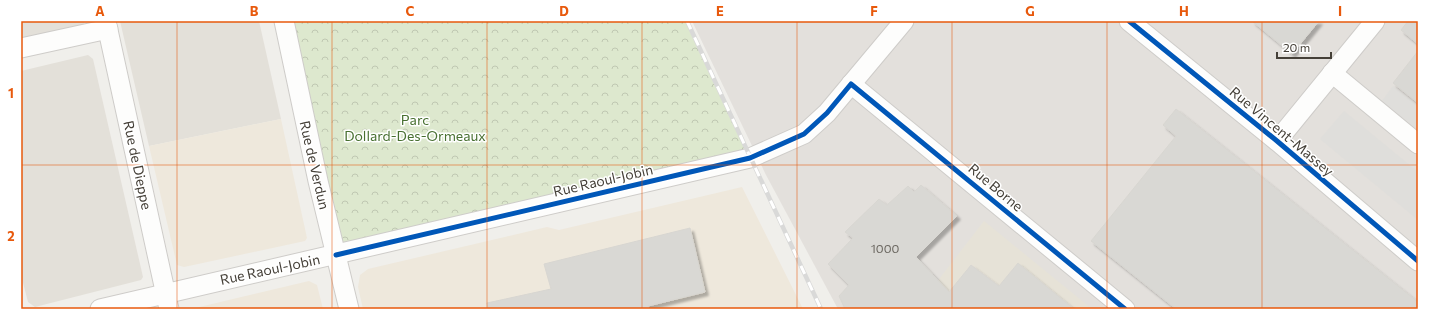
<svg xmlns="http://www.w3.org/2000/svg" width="1439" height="330" font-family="Commissioner,sans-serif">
<defs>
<pattern id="park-crowns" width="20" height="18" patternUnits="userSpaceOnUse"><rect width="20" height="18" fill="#dde8ce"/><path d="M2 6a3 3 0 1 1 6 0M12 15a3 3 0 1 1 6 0" fill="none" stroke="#bfc8b2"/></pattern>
<filter id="shadow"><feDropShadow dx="3.5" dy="3.5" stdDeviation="1" flood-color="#0004"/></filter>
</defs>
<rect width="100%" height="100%" fill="#f0efeb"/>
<g fill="#e3e0d9">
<polygon points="21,21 84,21 84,23 81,28 21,40"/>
<polygon points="120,21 259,21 281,119 149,146"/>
<polygon points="88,55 93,59 143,277 141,280 35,307 28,302 21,275 21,71"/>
</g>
<g fill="#eee8dc">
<polygon points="281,119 307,238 305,241 184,267 177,265 149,146"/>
<polygon points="742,187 803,309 363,309 358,287 360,275 368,269 547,227 559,230"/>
<polygon points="309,281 317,285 323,309 191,309"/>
</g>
<polygon fill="#e3e0dc" points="692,21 1418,21 1418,309 838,309 766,175"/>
<polygon fill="#e6e2d7" points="984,221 1092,309 916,309"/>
<polygon fill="url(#park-crowns)" points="284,21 686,21 750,158 336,255"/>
<g fill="#dfdedb">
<polygon points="1393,86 1418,106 1418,130 1382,101"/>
<polygon points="1344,111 1418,172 1418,220 1320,139"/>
</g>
<g fill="#d9d8d4" stroke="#d8d6d1" filter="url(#shadow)">
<polygon points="1252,21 1319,21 1292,54"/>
<polygon points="1408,21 1418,21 1418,44 1401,30"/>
<polygon points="1418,51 1418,103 1393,83"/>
<polygon points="1176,109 1418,302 1418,309 1176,309 1091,241 1176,136 1163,125"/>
<polygon points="921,185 957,216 916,257 949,292 971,265 999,286 1018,263 1074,309 845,309 839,296 849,285 828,264 853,238 845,232 879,199 887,205 908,186 914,192"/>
<polygon points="690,228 705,292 648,306 649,309 488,309 487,303 551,289 544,264"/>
</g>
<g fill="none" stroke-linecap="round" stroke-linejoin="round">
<defs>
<g id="street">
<polyline points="106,21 169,309"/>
<polyline points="284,21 318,181 349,309"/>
<polyline points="1129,21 1277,141 1418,261"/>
<polyline points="21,48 108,29"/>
<polyline points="1332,73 1418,144"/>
<polyline points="851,84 1125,309"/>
<polyline points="1277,141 1375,21"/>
<polyline points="100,309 750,158 804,134 827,113 904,21"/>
</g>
</defs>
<use href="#street" stroke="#ceccc9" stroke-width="21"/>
<use href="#street" stroke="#fdfdfc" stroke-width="19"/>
<defs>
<polyline id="rail" points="687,21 821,309"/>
</defs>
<use href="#rail" stroke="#d9d9d8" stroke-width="4.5"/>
<use href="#rail" stroke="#fff" stroke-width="3" stroke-dasharray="9" stroke-linecap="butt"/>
<defs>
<g id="cycleway">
<polyline points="1129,21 1277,141 1418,261"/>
<polyline points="336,255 750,158 804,134 827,113 851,84 1125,309"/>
</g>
</defs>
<use href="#cycleway" stroke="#fff" stroke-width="8"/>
<use href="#cycleway" stroke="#0057b8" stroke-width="5"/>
</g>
<path fill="none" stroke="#e8590c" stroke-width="1" stroke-opacity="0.55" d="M177 21V309M332 21V309M487 21V309M642 21V309M797 21V309M952 21V309M1107 21V309M1262 21V309M21 165H1418"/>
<g text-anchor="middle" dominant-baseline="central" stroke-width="3" stroke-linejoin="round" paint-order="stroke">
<g font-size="12" fill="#6b6760">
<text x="885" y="248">1000</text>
</g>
<g font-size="14" fill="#487031" stroke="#fff">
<text x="415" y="119">Parc<tspan x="415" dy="16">Dollard-Des-Ormeaux</tspan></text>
</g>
<g font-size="14" fill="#454038" stroke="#fff">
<text transform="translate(1282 131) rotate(40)">Rue Vincent-Massey</text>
<text transform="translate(138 165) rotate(78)">Rue de Dieppe</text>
<text transform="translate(315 165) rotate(77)">Rue de Verdun</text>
<text transform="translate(603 180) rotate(-13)">Rue Raoul-Jobin</text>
<text transform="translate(996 187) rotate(40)">Rue Borne</text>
<text transform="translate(270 269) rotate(-12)">Rue Raoul-Jobin</text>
</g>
</g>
<rect width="1439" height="330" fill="none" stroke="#ffffff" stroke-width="44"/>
<path d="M1277 52v6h54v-6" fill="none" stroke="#454038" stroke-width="2"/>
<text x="1283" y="52" font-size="12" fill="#454038" stroke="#ffffff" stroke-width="3" paint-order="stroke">20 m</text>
<rect x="22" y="22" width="1395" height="286" fill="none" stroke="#e8590c" stroke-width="1.5"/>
<g font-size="13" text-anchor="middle" font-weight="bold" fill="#e8590c">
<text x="100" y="16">A</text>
<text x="254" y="16">B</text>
<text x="410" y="16">C</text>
<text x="564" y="16">D</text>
<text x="720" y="16">E</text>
<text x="874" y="16">F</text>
<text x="1030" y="16">G</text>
<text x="1184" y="16">H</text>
<text x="1340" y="16">I</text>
<text x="11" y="98">1</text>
<text x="11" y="241">2</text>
</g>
</svg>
